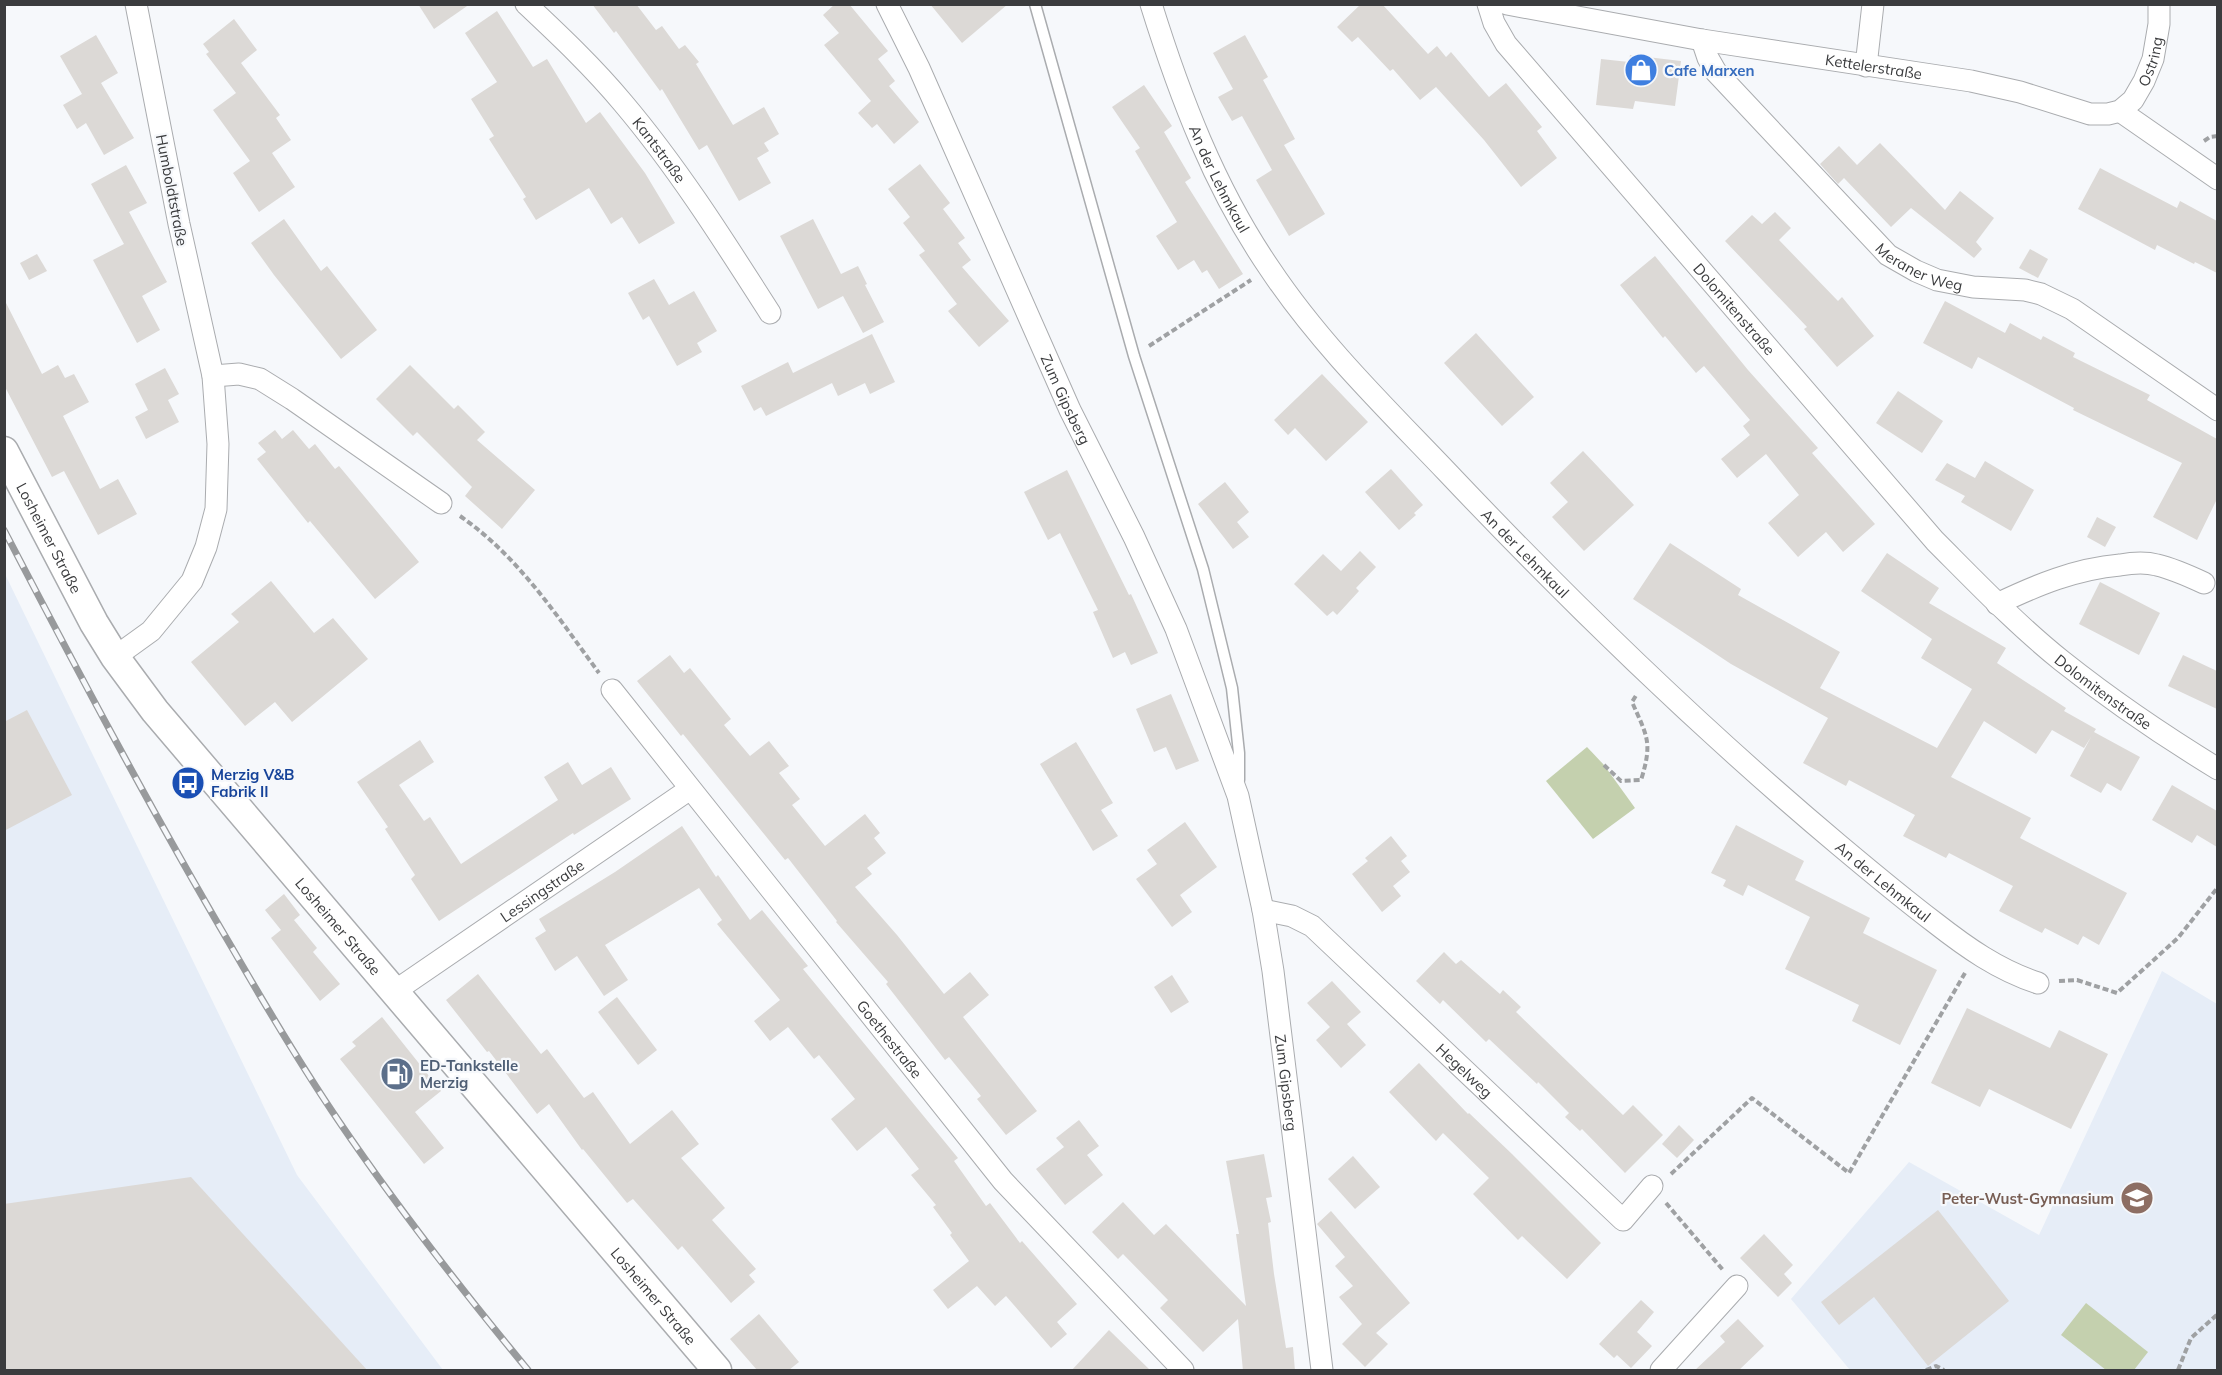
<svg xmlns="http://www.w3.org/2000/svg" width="2222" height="1375" font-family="Mulish,sans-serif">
<rect width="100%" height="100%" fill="#f6f8fb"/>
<g fill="#e6edf7">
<polygon points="4,572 297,1175 443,1370 5,1370"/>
<polygon points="2162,971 2217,1004 2217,1370 1850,1370 1791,1299 1909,1162 2039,1235"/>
</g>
<g fill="#c4d0ae">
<polygon points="1587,747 1604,765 1635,808 1593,839 1546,781"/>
<polygon points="2086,1303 2148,1352 2134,1370 2106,1370 2061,1335"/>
</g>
<g fill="#dcd9d6">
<polygon points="418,4 470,4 434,29"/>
<polygon points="592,4 636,4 656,30 662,26 679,49 685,45 699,62 696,64 733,125 764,107 779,134 764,143 769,151 757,158 771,183 739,201 707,145 699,150 662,89 660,91 616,31 614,33"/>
<polygon points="835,4 849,4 888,51 878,59 895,81 889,86 919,122 894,144 877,124 872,128 858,113 871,101 824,45 839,33 823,15"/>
<polygon points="930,4 1008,4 962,43"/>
<polygon points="1361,4 1382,4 1428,54 1437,46 1446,57 1451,52 1489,97 1506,83 1542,127 1537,131 1557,158 1521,187 1484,140 1436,87 1420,100 1393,69 1390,71 1358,37 1352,42 1337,27"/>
<polygon points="497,11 533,67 547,59 586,123 600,112 645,173 675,223 639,244 622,217 611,224 589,188 536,220 523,199 526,197 489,139 494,136 471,99 497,82 465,33"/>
<polygon points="234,19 257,50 241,63 280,115 276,118 291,140 272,153 295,187 259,212 233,173 250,161 213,110 236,93 206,54 209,52 203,44"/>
<polygon points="96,35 118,73 101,83 134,138 104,155 86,123 77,129 63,105 82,94 60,56"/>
<polygon points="1245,35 1268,77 1263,80 1295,139 1284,145 1325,214 1289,236 1256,180 1272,170 1242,116 1232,121 1218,97 1233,89 1213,53"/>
<polygon points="1630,55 1681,61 1675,106 1635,101 1633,109 1596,105 1601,59 1629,62"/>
<polygon points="1144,85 1172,126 1164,132 1191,178 1185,182 1243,274 1219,289 1207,270 1202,273 1194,260 1178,270 1156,236 1177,222 1135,151 1140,148 1112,107"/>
<polygon points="1880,143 1945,210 1960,191 1994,218 1976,242 1982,249 1974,258 1911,208 1891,227 1844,178 1838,184 1820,164 1839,146 1857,165"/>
<polygon points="920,164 950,203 943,209 965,238 958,243 971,260 962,267 1009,321 979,347 948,311 957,304 919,255 925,251 903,223 910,217 888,189"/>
<polygon points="126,165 147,203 129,212 167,282 142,296 160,330 137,343 93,260 124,244 91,184"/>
<polygon points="2100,168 2177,208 2180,201 2217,221 2217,273 2195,262 2194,264 2157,245 2155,250 2078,209"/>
<polygon points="1775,212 1791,228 1779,240 1838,301 1842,297 1874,336 1837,367 1804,329 1807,327 1725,241 1752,215 1762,224"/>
<polygon points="284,219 321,271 327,266 377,330 341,359 274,275 251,243"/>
<polygon points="813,219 841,274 858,266 867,284 865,285 884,322 863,333 843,296 818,309 780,236"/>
<polygon points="2030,249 2048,259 2038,278 2019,268"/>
<polygon points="37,254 47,271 29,280 20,263"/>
<polygon points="1655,256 1748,370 1818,448 1812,453 1875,524 1843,552 1826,532 1798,557 1768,523 1799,495 1766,454 1737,478 1721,459 1750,435 1743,426 1750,420 1704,366 1696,373 1665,336 1663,338 1620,285"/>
<polygon points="654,279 669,305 694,291 717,331 697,343 702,352 677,366 649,316 643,320 628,293"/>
<polygon points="4,299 42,374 58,365 65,378 74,374 89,402 63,416 100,489 118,479 137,514 98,535 64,471 52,477 4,385"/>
<polygon points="1945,301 2005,333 2010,323 2041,340 2043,336 2075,353 2073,357 2150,395 2147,400 2217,439 2217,499 2197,540 2153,517 2182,463 2073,410 2074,408 1978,357 1972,369 1923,343"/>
<polygon points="1476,333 1534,397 1502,426 1444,363"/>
<polygon points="872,334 895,382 870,394 865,383 838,396 832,383 766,416 761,407 754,411 741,386 788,362 793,373"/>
<polygon points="410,365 454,409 458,405 485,432 477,440 535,490 502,529 465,496 472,487 417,432 413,436 376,399"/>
<polygon points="165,368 179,394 168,400 179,422 146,439 135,417 148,410 135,384"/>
<polygon points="1322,374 1368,422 1326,461 1295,428 1288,435 1274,420"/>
<polygon points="1898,391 1943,421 1922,453 1876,423"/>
<polygon points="275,430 282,439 293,430 309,449 315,444 335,469 339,466 419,562 375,599 310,521 308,523 257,459 266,452 258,443"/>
<polygon points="1583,451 1634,505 1584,551 1552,517 1568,502 1550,483"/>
<polygon points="1985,461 2034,490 2011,531 1961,502 1965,496 1935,480 1947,463 1975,478"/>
<polygon points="1391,469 1423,505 1414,513 1416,515 1399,530 1365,492"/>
<polygon points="1067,470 1129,595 1131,594 1158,653 1131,665 1125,652 1113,658 1093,612 1098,610 1060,533 1048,540 1024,492"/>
<polygon points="1225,482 1249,512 1237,522 1249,537 1233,549 1198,504"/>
<polygon points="2097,517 2116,527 2105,547 2087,537"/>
<polygon points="1670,543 1741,589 1738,595 1840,652 1820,688 1937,748 1972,689 1921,658 1932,639 1861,591 1887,553 1939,588 1929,603 2006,648 1997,663 2066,708 2064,711 2096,729 2094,732 2140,757 2121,791 2107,783 2101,793 2070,776 2091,737 2084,748 2052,730 2036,754 1984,721 1951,777 2031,818 2020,838 2127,893 2099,945 2083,936 2078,945 2045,928 2042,933 1999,911 2013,886 1949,853 1946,858 1903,836 1915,815 1849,780 1846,786 1803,763 1828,718 1731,664 1633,599"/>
<polygon points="1360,551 1376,567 1356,588 1359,591 1337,615 1333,611 1327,616 1294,584 1323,554 1341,571"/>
<polygon points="271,581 314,633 333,618 368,659 292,722 275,702 245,726 191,662 239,622 231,614"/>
<polygon points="2100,582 2160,613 2139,655 2079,624"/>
<polygon points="670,655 684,673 690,668 731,719 724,725 750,756 769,741 789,766 779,773 800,799 792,805 825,846 865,814 880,833 874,838 886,853 867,868 872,874 855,887 897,935 944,994 970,972 989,995 963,1017 1037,1111 1006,1135 977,1099 981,1096 949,1057 945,1060 886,984 888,982 836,922 837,921 788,858 785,860 683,734 681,736 637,681"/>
<polygon points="2183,655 2217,671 2217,709 2168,686"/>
<polygon points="1171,694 1199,761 1176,770 1166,747 1154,752 1136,709"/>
<polygon points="27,710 72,795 4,831 4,722"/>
<polygon points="420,740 434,762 399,785 424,821 430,817 461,864 558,800 544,777 568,762 582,785 611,767 631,799 574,835 573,833 439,921 411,879 415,875 385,829 388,827 357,782"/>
<polygon points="1076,742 1113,803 1101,810 1118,836 1093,851 1040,764"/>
<polygon points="2172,785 2217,811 2217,847 2197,835 2192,843 2152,820"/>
<polygon points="1185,822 1217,867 1180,895 1192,912 1172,927 1136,879 1157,864 1147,850"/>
<polygon points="1736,825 1804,861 1795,880 1870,918 1863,933 1937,970 1900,1045 1852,1021 1859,1005 1785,969 1810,917 1748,885 1743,896 1723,886 1726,880 1711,873"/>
<polygon points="682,826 716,877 718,875 750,920 762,910 808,966 803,969 958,1158 954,1161 986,1206 990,1203 1020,1243 1022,1241 1077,1304 1057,1322 1067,1334 1051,1348 1006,1296 995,1306 977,1286 948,1309 933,1290 969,1261 950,1235 952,1233 933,1207 936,1205 911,1175 919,1169 886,1127 857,1151 831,1119 855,1099 819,1055 814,1059 788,1027 770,1041 754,1021 780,1000 717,924 722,920 699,888 605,945 628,980 604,996 577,956 555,971 535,938 546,931 539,919 615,872"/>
<polygon points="1391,836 1407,856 1401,861 1410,872 1393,886 1401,896 1382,912 1352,874 1368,861 1365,858"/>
<polygon points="284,894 300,915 288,925 294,920 317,948 313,952 340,984 320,1001 271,938 281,930 265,910"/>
<polygon points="1444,952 1456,964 1461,960 1500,994 1503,990 1521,1007 1516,1012 1623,1115 1633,1105 1663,1135 1625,1173 1582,1129 1580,1131 1565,1117 1569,1113 1538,1082 1537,1084 1489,1039 1486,1042 1443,1000 1440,1004 1416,981"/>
<polygon points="478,974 541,1054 547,1049 584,1098 593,1092 630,1144 672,1110 699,1144 681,1158 725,1208 712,1220 756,1269 749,1275 755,1282 731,1303 682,1246 678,1250 633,1199 627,1203 583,1149 582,1150 549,1104 537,1114 489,1051 487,1052 446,1000"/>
<polygon points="1172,975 1189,1002 1171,1013 1154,987"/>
<polygon points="1332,981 1361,1012 1347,1024 1366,1045 1341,1068 1316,1040 1330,1027 1307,1003"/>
<polygon points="617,997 657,1050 638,1065 598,1012"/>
<polygon points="1967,1008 2050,1048 2059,1030 2108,1054 2071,1129 1989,1089 1980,1107 1931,1083"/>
<polygon points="382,1017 441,1091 415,1112 444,1148 424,1164 340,1059 356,1046 352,1042"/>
<polygon points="1419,1063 1468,1114 1469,1113 1512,1154 1601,1243 1567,1279 1522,1236 1518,1240 1473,1194 1489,1178 1443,1133 1436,1141 1389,1092"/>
<polygon points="1079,1120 1099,1146 1087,1155 1103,1175 1065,1205 1036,1169 1064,1147 1056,1138"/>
<polygon points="1679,1125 1694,1140 1677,1158 1662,1144"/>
<polygon points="1264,1154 1272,1197 1266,1198 1271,1222 1268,1223 1274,1274 1286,1348 1293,1347 1295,1371 1243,1371 1238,1319 1203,1352 1160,1308 1168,1300 1123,1254 1118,1259 1092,1232 1123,1202 1154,1235 1166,1224 1246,1306 1236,1234 1239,1234 1226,1161"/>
<polygon points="1353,1156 1380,1187 1355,1209 1328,1179"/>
<polygon points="191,1177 368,1371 4,1371 4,1204"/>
<polygon points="1938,1210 2009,1301 1928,1366 1874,1297 1839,1325 1821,1302"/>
<polygon points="1331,1211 1410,1303 1376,1333 1388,1344 1365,1367 1342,1344 1362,1324 1339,1297 1353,1286 1335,1266 1345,1257 1317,1224"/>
<polygon points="1764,1234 1793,1265 1784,1274 1792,1283 1778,1297 1740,1258"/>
<polygon points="1641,1300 1654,1312 1637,1332 1652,1346 1631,1368 1617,1355 1614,1358 1599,1344"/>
<polygon points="759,1314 799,1362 789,1370 757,1370 730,1339"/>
<polygon points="1738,1319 1764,1346 1738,1371 1694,1371 1725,1342 1720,1336"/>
<polygon points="1109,1330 1151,1371 1071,1371"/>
</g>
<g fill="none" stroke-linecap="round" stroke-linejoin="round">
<defs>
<polyline id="lane" points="1035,4 1134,356 1203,569 1232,688 1239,753 1239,780"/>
<g id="street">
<path id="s1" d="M526 4C560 36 593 67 623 103 678 168 724 241 770 313"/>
<path id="s2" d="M887 4 919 68 1070 410 1134 537 1176 629 1238 796 1263 910 1273 971 1322 1370"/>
<path id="s3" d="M1151 4C1180 97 1215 189 1270 269 1320 344 1385 407 1447 472 1571 603 1701 729 1839 845 1870 871 1901 897 1934 922 1966 947 1998 970 2038 983"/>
<path id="s4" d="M1488 4 1494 23 1506 44 1935 541C1976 582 2017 625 2062 661 2111 700 2164 736 2218 769"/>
<path id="s5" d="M1507 4 1702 40 1971 81 2020 92 2090 114H2108L2120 111 2133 100 2144 81 2153 59 2159 24V4"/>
<path id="s6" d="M1702 40 1708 58 1716 72 1888 255 1916 271 1937 280 1973 287 2025 290 2041 294 2072 309 2218 410"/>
<polyline points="1866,66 1873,4"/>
<polyline points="2120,111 2218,179"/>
<polyline points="213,376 239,374 260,379 292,399 441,503"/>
<path d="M1997 604C2037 585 2075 569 2120 565 2131 563 2146 562 2157 565 2174 569 2189 576 2204 583"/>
<polyline points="115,657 151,631 192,581 206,547 216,509 218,444 213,376 179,224 136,4"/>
<path id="s7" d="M612 690 1003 1181 1183 1370"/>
<path id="s8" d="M1263 910 1292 916 1312 926 1623 1220 1652 1186"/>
<path id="s9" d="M395 991 690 789"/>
<polyline points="1661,1370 1737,1286"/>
</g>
<g id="secondary">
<path id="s10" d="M4 451 94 623 115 657 155 711 717 1370"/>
</g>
</defs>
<use href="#lane" stroke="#aaacaf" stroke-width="13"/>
<use href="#street" stroke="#aaacaf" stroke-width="23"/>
<use href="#secondary" stroke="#aaacaf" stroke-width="31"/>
<g stroke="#9fa1a3" stroke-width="4" stroke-dasharray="6 3" stroke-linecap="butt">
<polyline points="2204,141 2210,137 2218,136"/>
<polyline points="1149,346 1251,280"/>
<path d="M460 516C519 557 557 616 599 673"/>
<path d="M1604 765 1621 781 1641 780C1653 742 1647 736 1632 702L1637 694"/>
<polyline points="2059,981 2077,980 2117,993 2178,938 2218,887"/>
<polyline points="1671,1174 1752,1098 1849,1173 1965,973"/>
<polyline points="1666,1203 1723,1270"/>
<polyline points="1926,1370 1936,1366 1944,1370"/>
<polyline points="2178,1370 2191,1338 2218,1314"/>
</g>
<use href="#lane" stroke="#fff" stroke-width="10"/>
<use href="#street" stroke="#fff" stroke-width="21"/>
<use href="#secondary" stroke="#fff" stroke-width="28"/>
<defs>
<path id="rail" d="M4 530C77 670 151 810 231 946 265 1005 300 1064 338 1120 397 1207 461 1289 528 1370"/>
</defs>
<use href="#rail" stroke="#989a9c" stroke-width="7"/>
<use href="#rail" stroke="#f6f8fb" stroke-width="4.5" stroke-dasharray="14" stroke-linecap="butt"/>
</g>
<defs>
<symbol id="shop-disc" viewBox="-11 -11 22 22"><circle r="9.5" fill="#3f7fe0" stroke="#f6f8fb"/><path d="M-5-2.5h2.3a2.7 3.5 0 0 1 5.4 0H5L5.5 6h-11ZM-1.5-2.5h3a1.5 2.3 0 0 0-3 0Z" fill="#fff"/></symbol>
<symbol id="bus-disc" viewBox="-11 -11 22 22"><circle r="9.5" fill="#1a4fb4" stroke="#f6f8fb"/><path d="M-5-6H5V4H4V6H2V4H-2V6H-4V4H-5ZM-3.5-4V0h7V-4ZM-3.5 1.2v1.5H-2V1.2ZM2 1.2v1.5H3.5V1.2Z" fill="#fff"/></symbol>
<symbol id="fuel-disc" viewBox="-11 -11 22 22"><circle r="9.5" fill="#5c6f8a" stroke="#f6f8fb"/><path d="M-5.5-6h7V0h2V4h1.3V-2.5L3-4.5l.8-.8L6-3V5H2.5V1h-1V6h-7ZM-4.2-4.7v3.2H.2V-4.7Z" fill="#fff"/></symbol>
<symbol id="school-disc" viewBox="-11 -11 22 22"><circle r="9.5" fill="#8d6e63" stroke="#f6f8fb"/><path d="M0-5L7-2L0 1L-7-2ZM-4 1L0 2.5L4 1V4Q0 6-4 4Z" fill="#fff"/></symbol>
</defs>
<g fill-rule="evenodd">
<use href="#shop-disc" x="1622" y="51" width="38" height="38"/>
<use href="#bus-disc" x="169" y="764" width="38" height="38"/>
<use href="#fuel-disc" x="378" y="1055" width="38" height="38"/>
<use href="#school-disc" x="2118" y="1179" width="38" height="38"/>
</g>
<g text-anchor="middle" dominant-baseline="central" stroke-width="4.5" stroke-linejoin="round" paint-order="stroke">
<g font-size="15" fill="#3b3c3e" stroke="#f6f8fb">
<text stroke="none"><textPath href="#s5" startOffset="684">Ostring</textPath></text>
<text stroke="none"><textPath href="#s5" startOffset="372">Kettelerstraße</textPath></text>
<text stroke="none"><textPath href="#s1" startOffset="198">Kantstraße</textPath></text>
<text stroke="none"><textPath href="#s3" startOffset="188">An der Lehmkaul</textPath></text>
<text transform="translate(172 190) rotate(79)">Humboldtstraße</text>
<text stroke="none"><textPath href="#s6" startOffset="320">Meraner Weg</textPath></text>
<text stroke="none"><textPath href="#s4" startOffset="394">Dolomitenstraße</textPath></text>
<text stroke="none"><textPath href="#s2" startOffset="434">Zum Gipsberg</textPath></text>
<text stroke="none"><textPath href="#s10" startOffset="98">Losheimer Straße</textPath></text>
<text stroke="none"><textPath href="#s3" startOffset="674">An der Lehmkaul</textPath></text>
<text stroke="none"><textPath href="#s4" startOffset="927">Dolomitenstraße</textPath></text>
<text stroke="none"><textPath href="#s3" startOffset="1160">An der Lehmkaul</textPath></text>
<text stroke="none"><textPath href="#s9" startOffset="178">Lessingstraße</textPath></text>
<text stroke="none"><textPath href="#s10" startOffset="584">Losheimer Straße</textPath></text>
<text stroke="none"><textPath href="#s7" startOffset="446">Goethestraße</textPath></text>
<text stroke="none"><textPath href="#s8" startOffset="262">Hegelweg</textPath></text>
<text stroke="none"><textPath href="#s2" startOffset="1158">Zum Gipsberg</textPath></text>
<text stroke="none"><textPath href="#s10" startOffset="1070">Losheimer Straße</textPath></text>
</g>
<g font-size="15" font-weight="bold" fill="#366cbe" stroke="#f6f8fb" text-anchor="start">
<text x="1664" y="70">Cafe Marxen</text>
</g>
<g font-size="15" font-weight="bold" fill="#164399" stroke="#f6f8fb" text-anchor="start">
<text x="211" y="774">Merzig V&amp;B<tspan x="211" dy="17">Fabrik II</tspan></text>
</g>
<g font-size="15" font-weight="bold" fill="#4e5e75" stroke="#f6f8fb" text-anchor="start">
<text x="420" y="1065">ED-Tankstelle<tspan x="420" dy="17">Merzig</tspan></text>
</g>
<g font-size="15" font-weight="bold" fill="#785e54" stroke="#f6f8fb" text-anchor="end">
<text x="2114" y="1198">Peter-Wust-Gymnasium</text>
</g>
</g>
<rect width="2222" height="1375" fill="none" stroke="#3b3c3e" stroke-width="12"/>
</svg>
